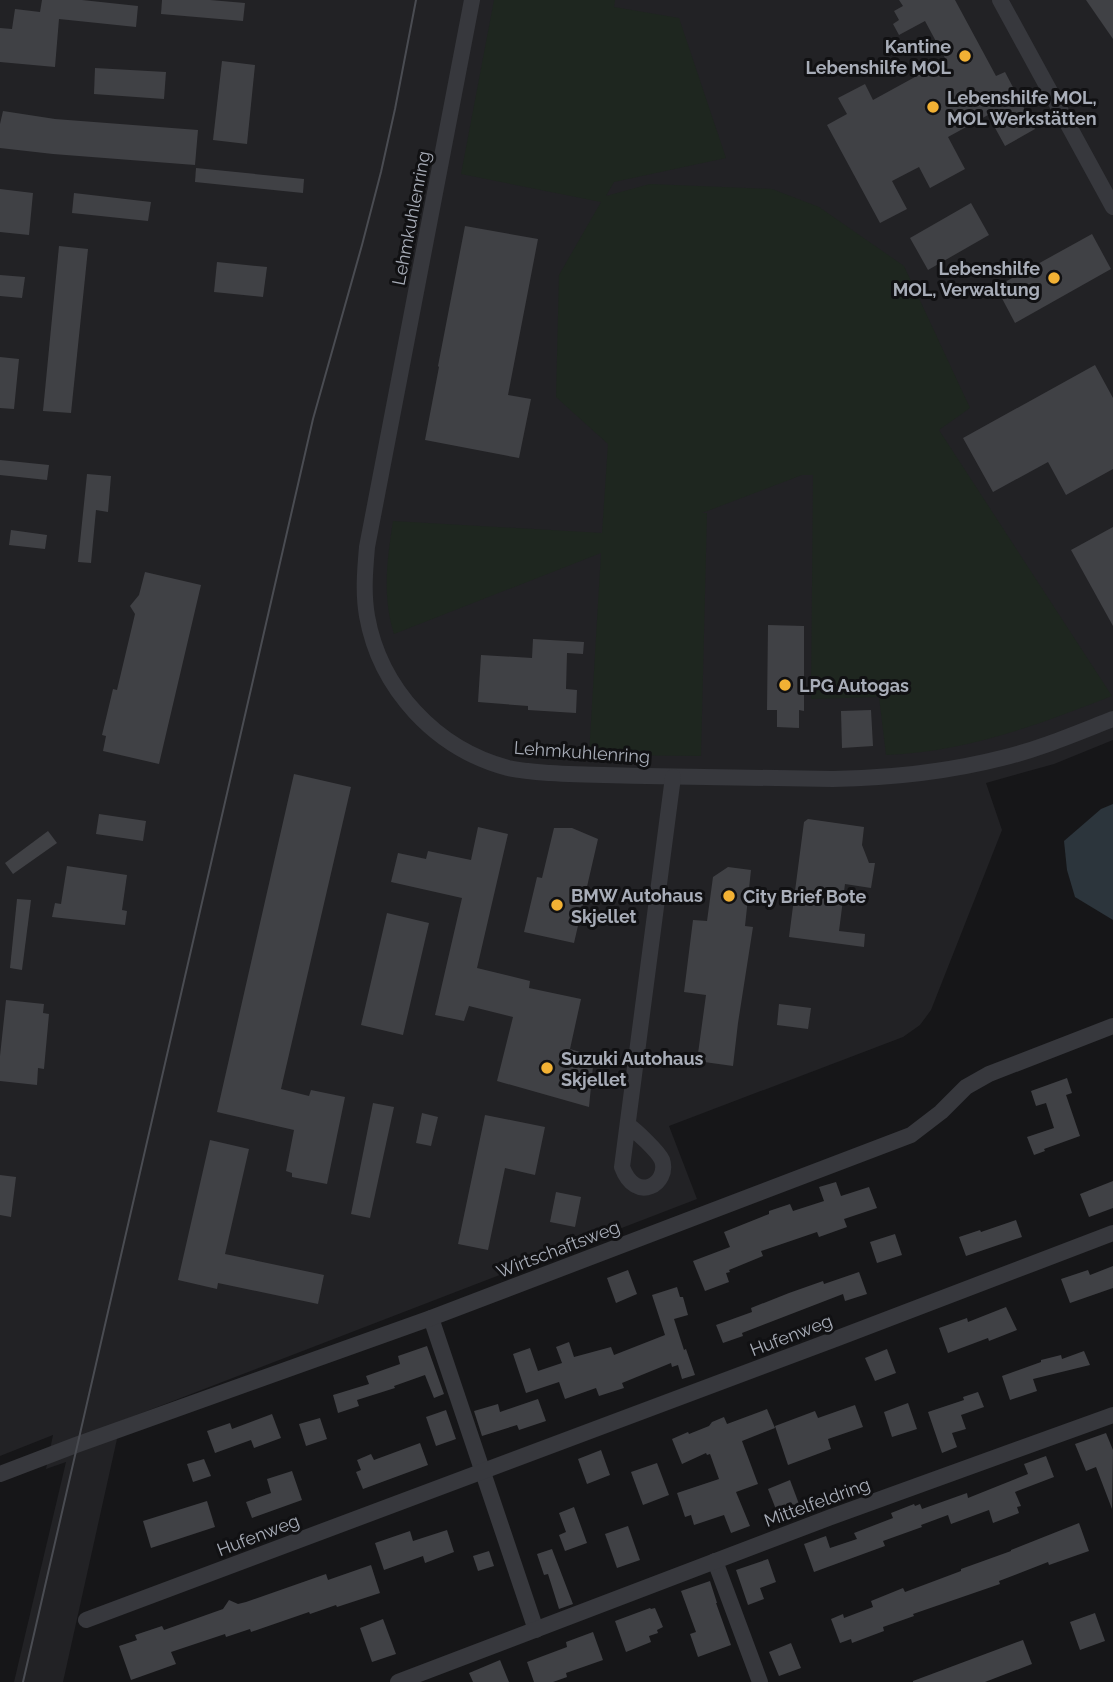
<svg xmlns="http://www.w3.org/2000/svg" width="1113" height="1682" font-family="Raleway,sans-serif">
<rect width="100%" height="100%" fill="#161618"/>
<polygon fill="#222225" points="0,0 1113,0 1113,740 1054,764 986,783 1002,830 931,1010 920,1025 903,1037 669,1126 697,1199 121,1421 63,1682 14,1682 66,1462 46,1469 53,1435 0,1456"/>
<path fill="#1e261f" d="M494 0H615L614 7 679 18 726 158 614 182 606 196 650 184 772 189 819 207 904 266 970 408 939 430 1112 696C1038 725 966 752 886 755L879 697 811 699 813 475H802L702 513H707L701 756 589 755 601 553 394 634C382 595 387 561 393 521L602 533 608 444 556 397 559 275 601 202 461 174Z"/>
<polygon fill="#2c353c" points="1113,804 1113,920 1075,897 1067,870 1064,841 1101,809"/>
<g fill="#404145">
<polygon points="42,0 82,0 138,6 136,27 59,19 55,67 0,62 0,28 12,29 15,9 40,12"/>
<polygon points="162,0 210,0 245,3 243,21 161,14"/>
<polygon points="899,0 955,0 996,76 1005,72 1035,129 1005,146 988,115 948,137 965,169 930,188 919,167 892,181 907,209 880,223 827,125 847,114 838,98 865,84 873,100 946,60 925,21 899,35 893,24 899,20 894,11 903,6"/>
<polygon points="1086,0 1113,0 1113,39"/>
<polygon points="222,61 255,65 247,144 213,140"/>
<polygon points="95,68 166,72 164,99 94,94"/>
<polygon points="3,111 55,119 198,130 195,165 53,154 0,148 0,124"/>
<polygon points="196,168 304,179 303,193 195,182"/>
<polygon points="0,189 33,193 29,235 0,232"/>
<polygon points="74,193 151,202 148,221 72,213"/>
<polygon points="971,203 989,235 928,270 910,238"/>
<polygon points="465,226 538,239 508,395 531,399 519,458 425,440 439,367 438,366"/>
<polygon points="1092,234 1111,269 1015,323 996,287"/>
<polygon points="59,246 88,249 71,413 43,411"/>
<polygon points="217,262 267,267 263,297 214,292"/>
<polygon points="0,275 25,277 22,298 0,296"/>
<polygon points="0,357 19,359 14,409 0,408"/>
<polygon points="1095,365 1113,398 1113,469 1066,495 1048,462 993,492 963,438"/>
<polygon points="0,460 49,465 47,480 0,475"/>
<polygon points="87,474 111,476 108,512 96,510 91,563 78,562"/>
<polygon points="1113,527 1113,626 1071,550"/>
<polygon points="11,530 47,535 45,549 9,545"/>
<polygon points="145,572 201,585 159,764 103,751 106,736 102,735 113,689 117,690 135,614 130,606 139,595"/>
<polygon points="768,625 804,626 804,711 799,710 799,728 777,727 777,710 767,710"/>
<polygon points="533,639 584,642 583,654 567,653 566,689 577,690 576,713 528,710 528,706 478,702 481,655 532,658"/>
<polygon points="871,710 873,746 842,748 841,711"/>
<polygon points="294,774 351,787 281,1089 309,1096 311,1090 345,1097 327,1184 292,1177 292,1173 286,1171 294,1130 217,1112"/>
<polygon points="99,814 146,821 143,841 96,834"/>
<polygon points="808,819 864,827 862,845 869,863 875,863 871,888 845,884 839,931 865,934 864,947 789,937 804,822"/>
<polygon points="478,827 508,834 477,968 530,981 529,988 581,999 570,1049 594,1056 589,1107 497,1081 513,1017 469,1006 464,1021 435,1015 462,898 391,882 398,853 426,859 428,851 471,860"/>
<polygon points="554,828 572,828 598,839 574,943 524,932 537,877 542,878"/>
<polygon points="48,831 57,843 13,874 5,863"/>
<polygon points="67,866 127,875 122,910 127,911 125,925 52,917 55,903 61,904"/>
<polygon points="728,867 751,870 745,926 753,927 738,1023 733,1066 697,1061 706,995 684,992 693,920 707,921 713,877"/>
<polygon points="17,899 31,900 22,970 10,968"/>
<polygon points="387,913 429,923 403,1035 361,1025"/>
<polygon points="6,1000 44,1004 43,1013 49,1014 44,1069 38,1068 37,1085 0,1081 0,1056"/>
<polygon points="779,1004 811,1008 808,1029 777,1025"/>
<polygon points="1067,1078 1072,1093 1066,1095 1080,1136 1044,1149 1045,1151 1034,1155 1027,1137 1054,1128 1046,1103 1036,1106 1031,1091"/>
<polygon points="373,1103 394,1107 370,1218 351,1214"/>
<polygon points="422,1113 438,1117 431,1146 416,1143"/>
<polygon points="485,1115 545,1127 535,1175 505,1168 488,1250 458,1244"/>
<polygon points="210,1140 249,1149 225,1254 324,1275 318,1304 218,1283 217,1289 178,1280"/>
<polygon points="0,1175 16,1177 11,1217 0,1215"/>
<polygon points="1113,1181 1113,1208 1089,1217 1080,1194"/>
<polygon points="836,1182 841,1196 869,1187 877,1208 844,1219 847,1227 819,1237 817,1232 761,1251 763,1256 729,1270 730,1272 726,1273 729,1282 705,1291 693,1261 730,1247 724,1232 769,1214 769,1211 790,1204 793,1211 824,1201 819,1187"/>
<polygon points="556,1192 581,1197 575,1227 550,1222"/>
<polygon points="1016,1220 1022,1237 966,1256 959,1237 980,1230 981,1232"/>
<polygon points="895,1234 902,1255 877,1263 870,1242"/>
<polygon points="1113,1266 1113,1288 1070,1303 1061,1279 1088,1270 1090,1275"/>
<polygon points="628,1270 637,1294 616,1303 607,1278"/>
<polygon points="859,1272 867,1294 845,1301 843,1294 742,1333 743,1336 723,1343 716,1325 752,1312 751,1308 789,1293 823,1281 824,1284"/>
<polygon points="677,1287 680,1297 683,1297 688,1315 674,1319 684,1350 686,1349 695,1375 682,1379 678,1365 672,1367 671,1363 622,1383 624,1388 599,1396 596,1388 565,1399 559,1382 526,1393 513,1354 530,1348 538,1371 562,1363 556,1347 569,1342 574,1357 611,1347 614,1355 665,1335 652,1295"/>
<polygon points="1006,1307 1017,1330 989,1341 988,1338 948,1353 939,1328 967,1318 968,1322"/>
<polygon points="427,1346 444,1394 434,1398 425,1375 394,1386 395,1388 357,1400 359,1406 338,1413 333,1395 369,1384 366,1376 400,1364 398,1356"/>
<polygon points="887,1349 896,1373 875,1381 865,1358"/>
<polygon points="1084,1351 1090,1365 1033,1379 1037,1391 1010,1400 1002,1376 1041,1362 1041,1360 1061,1355 1062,1359"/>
<polygon points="978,1392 984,1407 961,1415 966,1429 952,1433 957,1447 942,1453 928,1412 964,1400 963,1397"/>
<polygon points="538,1399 546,1421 519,1430 517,1425 482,1436 474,1411 498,1404 500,1412"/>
<polygon points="908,1403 917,1429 892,1437 884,1412"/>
<polygon points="855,1405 863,1427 828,1439 831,1449 788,1465 775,1426 815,1411 818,1418"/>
<polygon points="767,1409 775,1428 742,1441 758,1484 736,1492 750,1526 731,1533 724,1515 694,1525 691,1515 685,1517 677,1493 719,1479 710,1454 707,1455 706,1453 682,1464 672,1439 688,1432 689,1434 709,1426 712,1422 724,1417 727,1424"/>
<polygon points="446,1410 456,1439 436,1446 426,1417"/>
<polygon points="272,1414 281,1438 254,1448 251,1440 215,1453 207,1431 230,1423 232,1429"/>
<polygon points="320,1418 327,1439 306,1446 299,1424"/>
<polygon points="1106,1433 1113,1450 1112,1509 1096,1467 1086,1471 1075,1444"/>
<polygon points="420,1443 428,1465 363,1489 356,1472 361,1470 357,1460 371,1454 374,1460"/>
<polygon points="601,1450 610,1475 587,1484 578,1459"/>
<polygon points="1046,1456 1054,1477 1015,1492 1021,1506 1017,1507 1019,1513 993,1523 989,1510 951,1524 948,1515 921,1525 922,1527 883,1541 885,1546 814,1572 804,1544 826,1536 830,1548 857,1539 854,1533 893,1518 891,1513 914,1504 915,1506 920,1504 922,1509 967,1493 968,1498 1028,1474 1024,1464"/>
<polygon points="204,1459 211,1476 193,1482 187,1464"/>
<polygon points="657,1463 669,1495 643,1505 631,1472"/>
<polygon points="292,1471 302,1500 252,1518 246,1502 271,1493 267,1479"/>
<polygon points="790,1480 799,1504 777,1512 768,1489"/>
<polygon points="207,1501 215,1527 151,1548 143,1521"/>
<polygon points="574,1507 587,1543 565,1551 559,1535 566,1532 559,1513"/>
<polygon points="1079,1523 1089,1551 1049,1565 1048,1562 999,1581 1000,1584 913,1614 914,1616 883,1627 884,1631 852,1643 851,1639 840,1643 831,1619 843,1614 844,1618 873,1607 871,1601 903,1588 905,1592 961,1571 961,1569 1011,1551 1011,1550"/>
<polygon points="628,1526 640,1560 617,1568 605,1534"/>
<polygon points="447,1530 454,1552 425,1563 423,1556 384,1570 375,1543 410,1531 413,1541"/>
<polygon points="552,1549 573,1604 559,1609 548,1574 544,1575 537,1554"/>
<polygon points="489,1551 494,1566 478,1571 473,1556"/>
<polygon points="768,1559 776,1582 760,1588 764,1599 748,1605 736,1570"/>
<polygon points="371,1565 380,1593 337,1607 336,1605 310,1614 309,1612 251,1632 250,1629 226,1637 225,1634 171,1652 176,1664 131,1680 119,1646 137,1640 135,1635 162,1626 164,1630 223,1609 229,1600 238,1604 246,1602 326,1574 328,1580"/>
<polygon points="710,1581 717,1603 716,1603 731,1645 698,1657 690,1634 696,1632 681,1591"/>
<polygon points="650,1608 651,1609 655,1608 663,1627 657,1630 658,1633 649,1636 651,1642 626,1652 615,1621"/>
<polygon points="1095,1613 1105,1641 1080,1650 1070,1622"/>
<polygon points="383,1619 396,1654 372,1662 360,1628"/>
<polygon points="593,1632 603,1660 566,1673 567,1677 553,1682 534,1682 527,1662 567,1647 566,1642"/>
<polygon points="1023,1640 1032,1664 985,1682 913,1682 913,1681"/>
<polygon points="791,1643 801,1668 779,1676 769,1652"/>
<polygon points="500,1660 509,1682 473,1682 469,1673"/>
</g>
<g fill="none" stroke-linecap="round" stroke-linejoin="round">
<g stroke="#37383d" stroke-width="16">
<path d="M472 0 367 547C365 570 363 593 367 616 380 689 436 749 508 768 521 771 536 772 550 773 582 775 614 775 646 776 708 777 770 778 833 779 890 778 947 772 1002 758 1040 749 1077 733 1113 719"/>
<polyline points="1000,0 1113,207"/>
<path d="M628 1125C636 1131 658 1151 662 1160 670 1183 636 1205 622 1167L673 777"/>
<polyline points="431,1318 536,1630"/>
<polyline points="0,1474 76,1445 431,1318 911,1135 941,1112 966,1087 989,1074 1113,1026"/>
<polyline points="715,1561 760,1682"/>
<polyline points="86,1620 838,1338 1113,1233"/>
<polyline points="398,1682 831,1517 1113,1415"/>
</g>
<polyline stroke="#4a4c52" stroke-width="2" points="23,1682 313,419 362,245 381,172 395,109 416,0"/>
</g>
<g fill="#f2b134" stroke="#111113" stroke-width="2.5">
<circle cx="965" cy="56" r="7"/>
<circle cx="933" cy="107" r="7"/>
<circle cx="1054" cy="278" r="7"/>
<circle cx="785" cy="685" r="7"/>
<circle cx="729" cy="896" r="7"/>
<circle cx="557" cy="905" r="7"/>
<circle cx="547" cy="1068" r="7"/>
</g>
<g text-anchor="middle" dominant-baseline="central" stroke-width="6" stroke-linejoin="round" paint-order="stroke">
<g font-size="18" font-weight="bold" fill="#a8adb8" stroke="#111113" text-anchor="start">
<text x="951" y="46" text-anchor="end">Kantine<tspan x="951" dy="21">Lebenshilfe MOL</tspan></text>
<text x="947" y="97">Lebenshilfe MOL,<tspan x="947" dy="21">MOL Werkstätten</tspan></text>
<text x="1040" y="268" text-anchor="end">Lebenshilfe<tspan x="1040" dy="21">MOL, Verwaltung</tspan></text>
<text x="799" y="685">LPG Autogas</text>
<text x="571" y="895">BMW Autohaus<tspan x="571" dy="21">Skjellet</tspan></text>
<text x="743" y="896">City Brief Bote</text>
<text x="561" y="1058">Suzuki Autohaus<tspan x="561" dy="21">Skjellet</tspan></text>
</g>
<g font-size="18" fill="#a8adb8" stroke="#111113">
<text transform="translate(411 218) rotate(-79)">Lehmkuhlenring</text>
<text transform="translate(582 752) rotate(4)">Lehmkuhlenring</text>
<text transform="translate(558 1249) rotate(-21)">Wirtschaftsweg</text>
<text transform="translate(791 1335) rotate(-21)">Hufenweg</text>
<text transform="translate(817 1502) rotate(-20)">Mittelfeldring</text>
<text transform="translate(258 1535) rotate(-21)">Hufenweg</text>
</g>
</g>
</svg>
